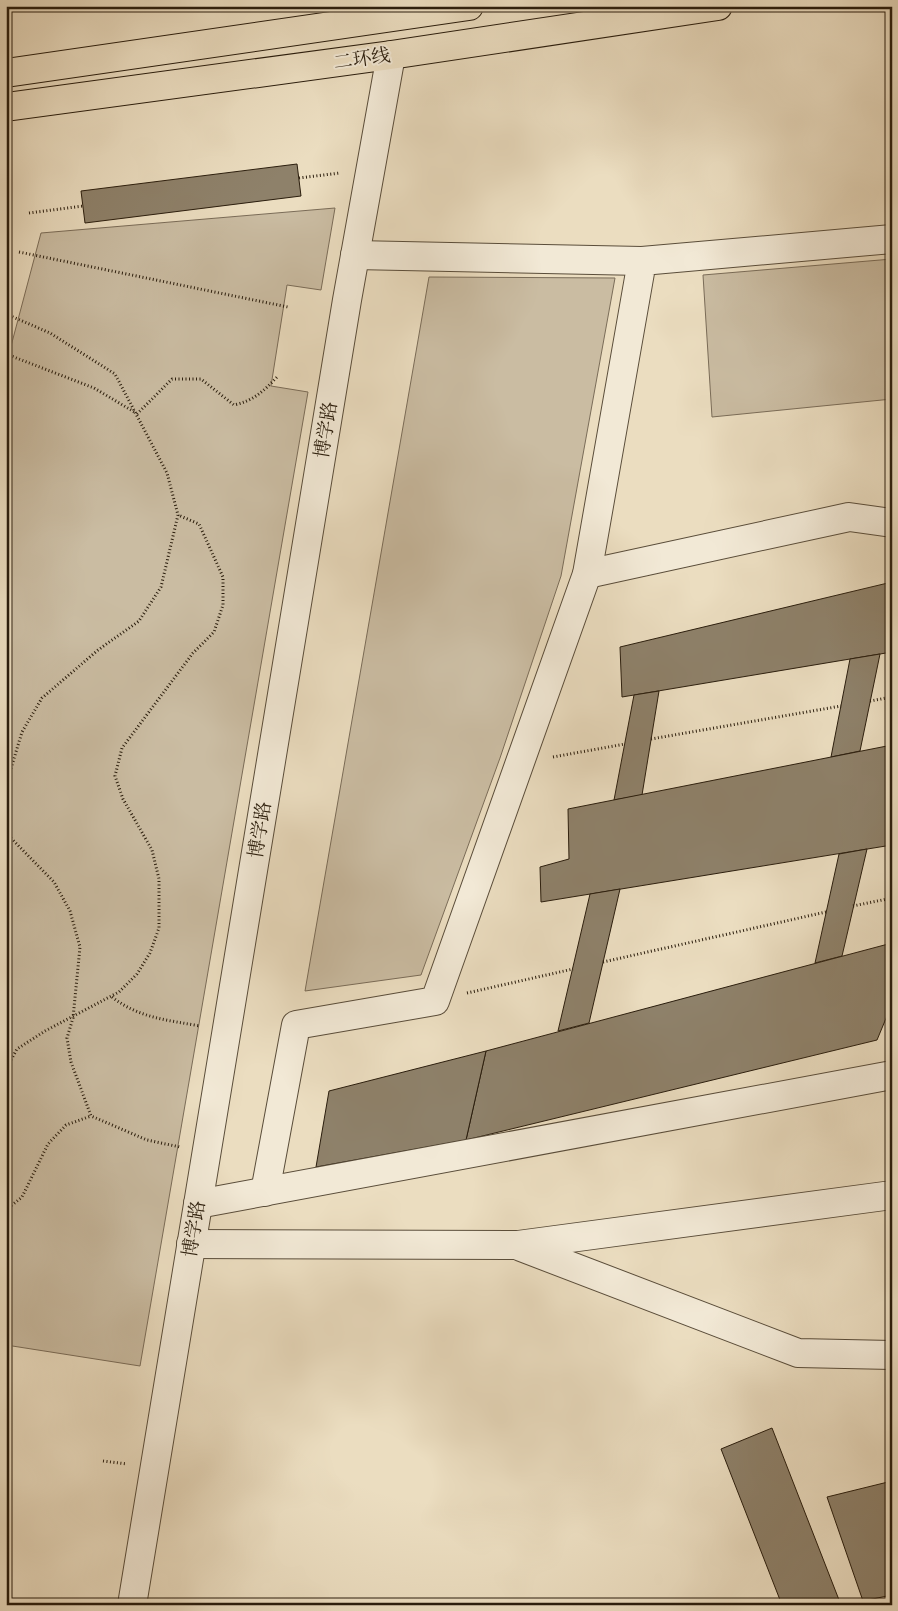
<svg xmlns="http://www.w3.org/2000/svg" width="898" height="1611" font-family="'Libre Bodoni','Noto Serif SC',serif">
<rect width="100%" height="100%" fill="#ebddc0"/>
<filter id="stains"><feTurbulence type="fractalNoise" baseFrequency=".004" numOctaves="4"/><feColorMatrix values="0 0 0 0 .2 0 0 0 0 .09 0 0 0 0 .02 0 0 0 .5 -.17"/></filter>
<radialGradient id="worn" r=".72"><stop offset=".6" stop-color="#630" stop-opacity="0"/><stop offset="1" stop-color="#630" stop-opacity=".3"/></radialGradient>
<g fill="#cabca2" stroke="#7a6c58">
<polygon points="335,208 321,290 287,285 271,386 308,392 140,1366 6,1345 6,365 41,233"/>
<polygon points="892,259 892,399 712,417 703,275"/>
<polygon points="429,277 615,278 561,576 500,758 421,975 305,991"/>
</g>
<g fill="#8e816a" stroke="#2a1d0d">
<polygon points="297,164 301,196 85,223 81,191"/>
<polygon points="892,582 892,652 622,697 620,647"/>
<polygon points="880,654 860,751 831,757 850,659"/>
<polygon points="659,691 642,795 614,800 634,695"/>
<polygon points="892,745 892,845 541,902 540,867 569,859 568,809"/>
<polygon points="867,849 842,956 815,963 839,854"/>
<polygon points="620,889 589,1023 558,1031 590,894"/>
<polygon points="892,943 892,1004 877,1040 466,1140 486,1051"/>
<polygon points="486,1051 466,1140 316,1167 329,1091"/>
<polygon points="772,1428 841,1605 782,1605 721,1449"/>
<polygon points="892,1481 892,1595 863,1601 827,1497"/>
</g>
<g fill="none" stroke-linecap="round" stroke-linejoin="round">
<defs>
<g id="minor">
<polyline points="355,255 642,261"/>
<polyline points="587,574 849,517 892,523"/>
<polyline points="265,1192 296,1025 435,1001 587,574 642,261 892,239"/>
<polyline points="198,1204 892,1075"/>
<polyline points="191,1244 518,1245 892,1195"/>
<polyline points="521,1247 798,1353 892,1355"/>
<polyline points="132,1605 347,300 391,55"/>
</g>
<g id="highway">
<polyline points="6,73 469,6"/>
<polyline points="6,107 391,55 718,6"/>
</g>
</defs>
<use href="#minor" stroke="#5a4d3a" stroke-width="30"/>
<use href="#highway" stroke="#2a1d0d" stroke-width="30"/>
<g stroke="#2a1d0d" stroke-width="3" stroke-dasharray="1 2.5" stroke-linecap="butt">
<polyline points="299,178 340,173"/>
<polyline points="29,213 83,206"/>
<polyline points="19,252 288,307"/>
<polyline points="6,314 50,333 115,374 167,473 178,515 161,587 139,621 98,650 42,698 22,732 9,775 6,806"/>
<polyline points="6,354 94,388 136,413"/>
<path d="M137 414 172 379H201L234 405C253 401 264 391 277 377"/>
<polyline points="870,701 892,697"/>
<polyline points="651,739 841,706"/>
<polyline points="553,757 625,744"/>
<polyline points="6,833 54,882 70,911 80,947 73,1018 67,1038 71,1062 91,1116 147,1140 180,1147"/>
<polyline points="853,906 892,898"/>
<polyline points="603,962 826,912"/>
<polyline points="467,993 573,969"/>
<path d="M112 997C139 1018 167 1020 200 1026"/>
<polyline points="6,1069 17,1049 45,1031 119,992 137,974 150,953 159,928 159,879 152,850 123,799 115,776 122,748 193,653 214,632 223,605 223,577 199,524 178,515"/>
<polyline points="6,1210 22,1197 48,1144 66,1125 91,1116"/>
<polyline points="103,1461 127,1464"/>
</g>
<use href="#minor" stroke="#f2e9d6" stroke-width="28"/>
<use href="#highway" stroke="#ebddc0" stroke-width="28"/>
</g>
<g text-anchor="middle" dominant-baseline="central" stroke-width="4" stroke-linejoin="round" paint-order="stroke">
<g font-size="19" fill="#2a1d0d" stroke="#f2e9d6">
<text transform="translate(362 59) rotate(-8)">二环线</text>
<text transform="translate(326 430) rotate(-81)">博学路</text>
<text transform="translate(260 830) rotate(-81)">博学路</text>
<text transform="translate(194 1229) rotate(-81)">博学路</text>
</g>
</g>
<rect width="898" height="1611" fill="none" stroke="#ebddc0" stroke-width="25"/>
<rect x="8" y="8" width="883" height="1596" fill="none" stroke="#2a1d0d" stroke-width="2.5"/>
<rect x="12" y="12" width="873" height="1586" fill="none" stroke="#2a1d0d"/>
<rect width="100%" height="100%" filter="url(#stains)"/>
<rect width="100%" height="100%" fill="url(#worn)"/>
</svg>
